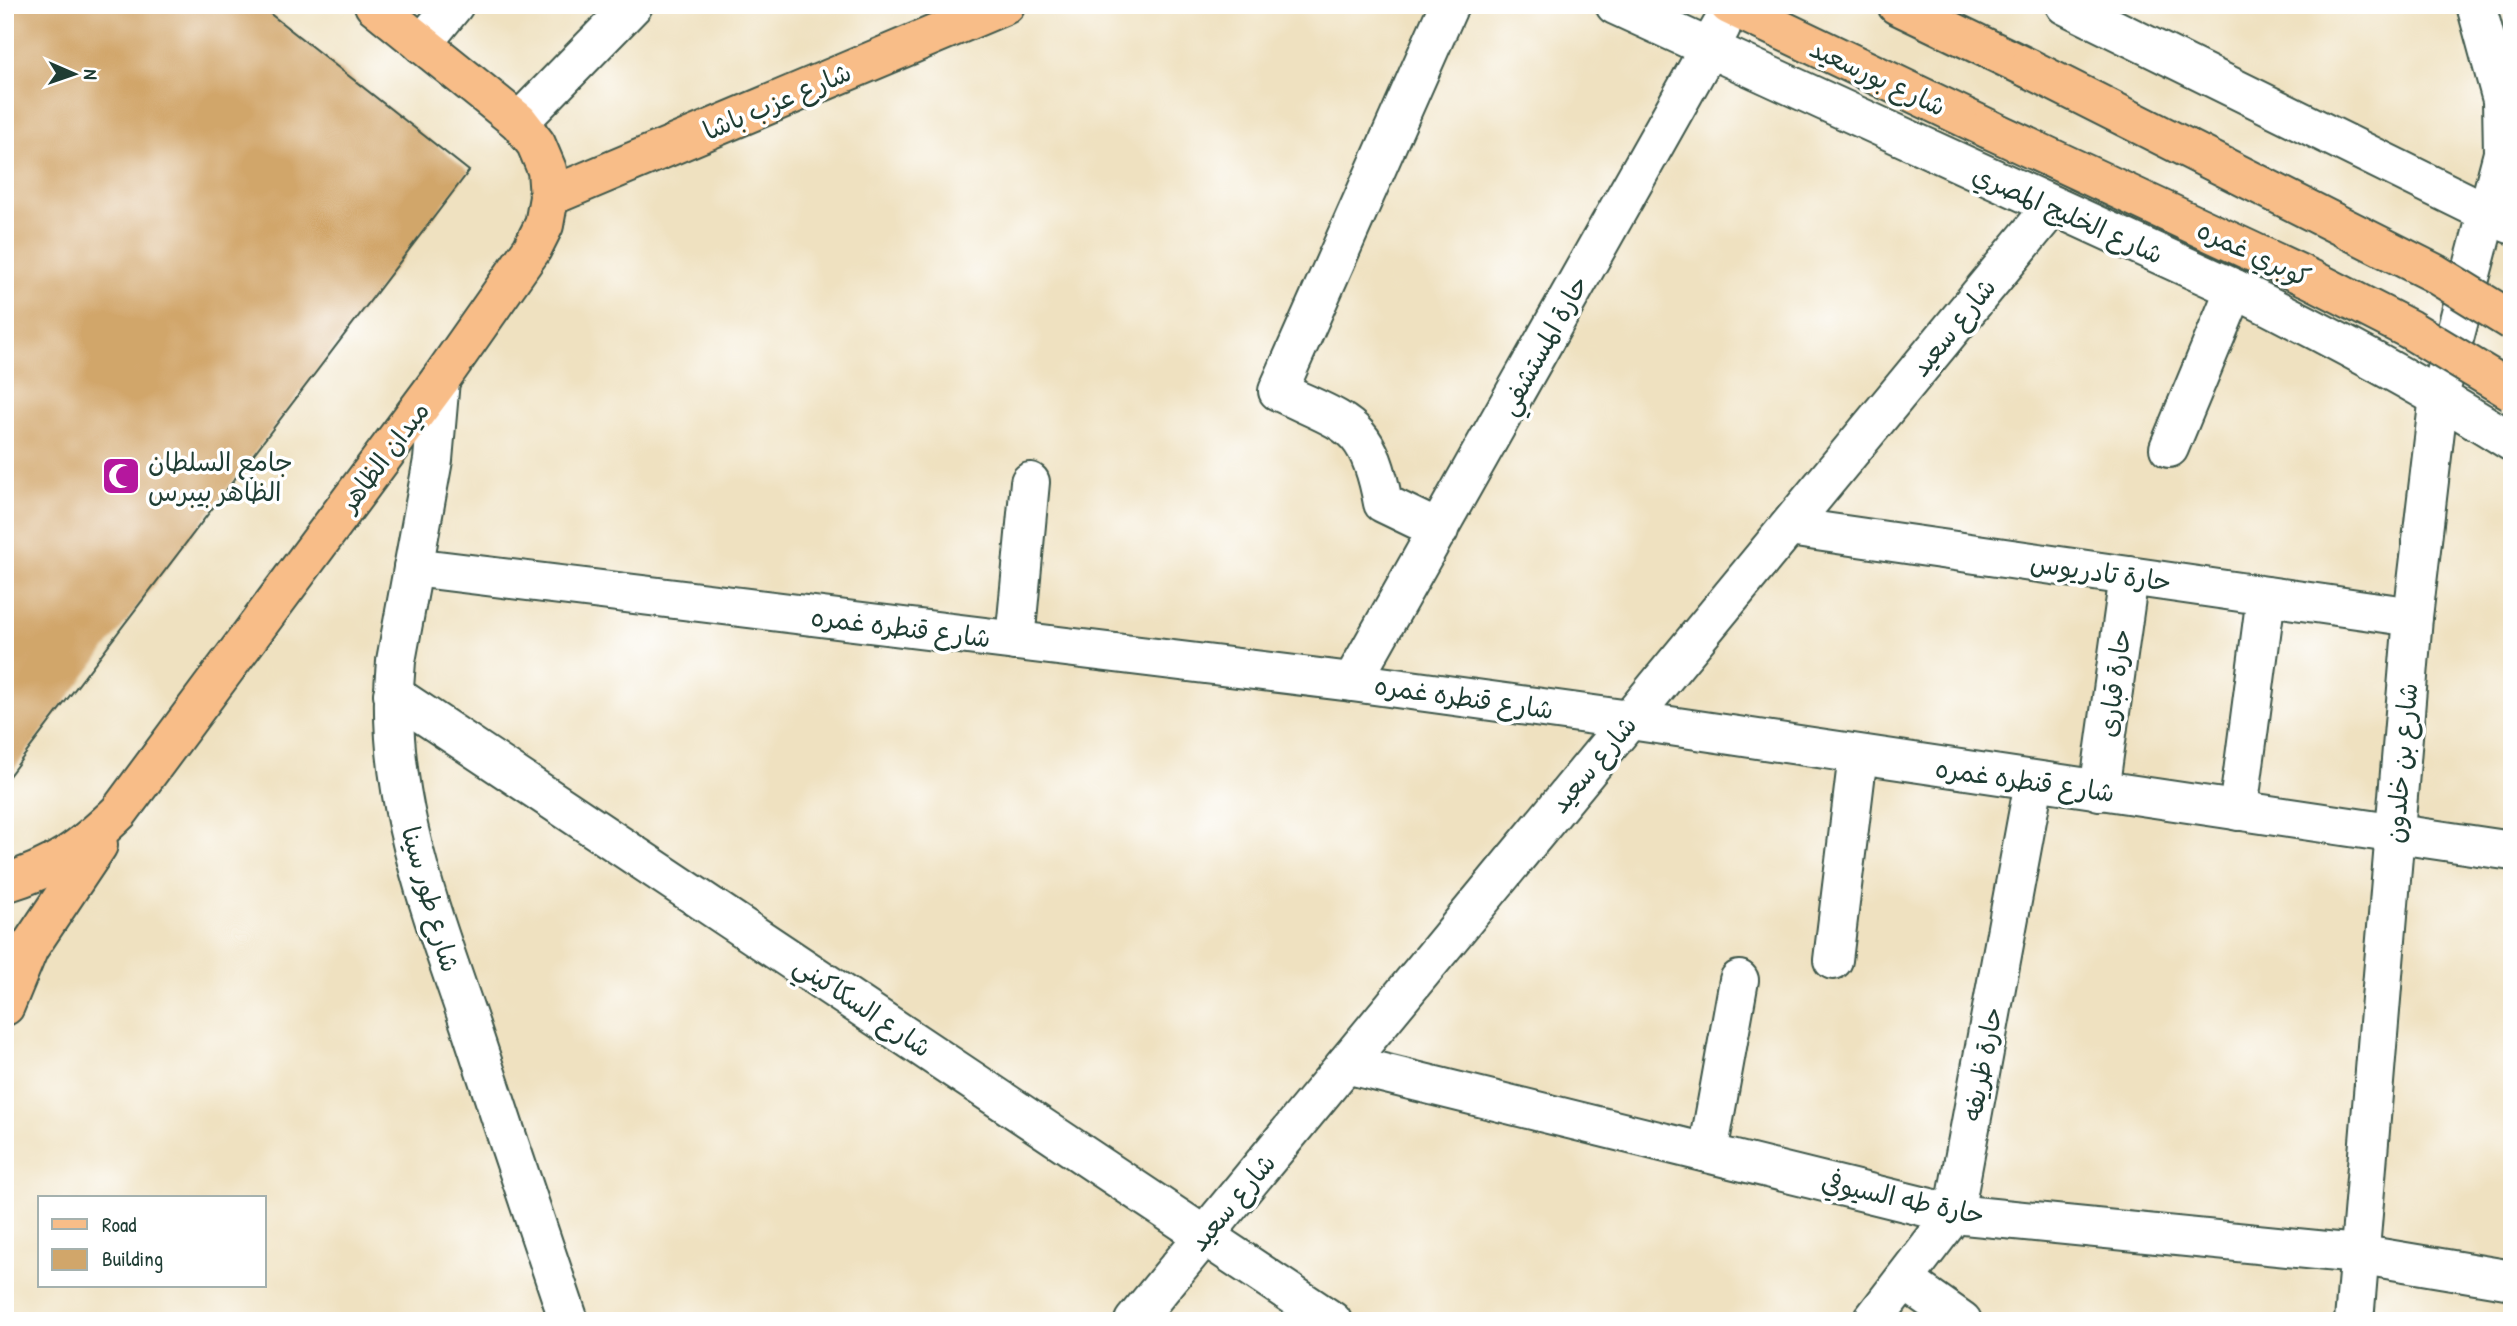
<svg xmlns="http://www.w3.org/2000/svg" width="2517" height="1326" font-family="'Patrick Hand','Playpen Sans Arabic',sans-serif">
<rect width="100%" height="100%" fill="#fff"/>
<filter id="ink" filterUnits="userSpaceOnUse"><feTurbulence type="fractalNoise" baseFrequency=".0143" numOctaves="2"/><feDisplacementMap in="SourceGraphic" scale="14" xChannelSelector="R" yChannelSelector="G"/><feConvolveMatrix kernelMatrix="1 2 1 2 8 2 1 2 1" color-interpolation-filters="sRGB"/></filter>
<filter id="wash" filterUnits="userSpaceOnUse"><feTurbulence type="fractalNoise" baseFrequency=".00686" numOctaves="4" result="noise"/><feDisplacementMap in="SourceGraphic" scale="28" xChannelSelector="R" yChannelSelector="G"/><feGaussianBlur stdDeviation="1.57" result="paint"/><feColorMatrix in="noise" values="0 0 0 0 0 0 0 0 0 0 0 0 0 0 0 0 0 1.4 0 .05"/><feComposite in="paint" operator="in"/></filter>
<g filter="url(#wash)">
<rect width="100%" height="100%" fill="#efe1c0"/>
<g id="blocks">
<polygon fill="#d1a66a" points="5,5 259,5 469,171 5,781"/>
</g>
</g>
<g filter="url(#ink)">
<use href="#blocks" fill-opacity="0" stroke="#3e5649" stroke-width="2"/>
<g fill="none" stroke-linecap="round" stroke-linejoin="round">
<defs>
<g id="minor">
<path d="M1615 5 2235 289C2330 336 2422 385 2512 442"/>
<polyline points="2065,5 2510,224"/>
<polyline points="422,44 454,5"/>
<polyline points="519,122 633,5"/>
<path d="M440 380 433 460 396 661C383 791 430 907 471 1028 503 1126 536 1223 569 1321"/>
<polyline points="2169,448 2235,289"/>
<polyline points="1789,527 2413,617"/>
<path d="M1439 530 1383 503C1368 421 1347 425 1278 391L1449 5"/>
<polyline points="413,567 1352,682 1630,720 2512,851"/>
<polyline points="1015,641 1030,482"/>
<polyline points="1352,682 1721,27"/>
<polyline points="393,694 1332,1321"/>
<polyline points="2099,791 2129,576"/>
<polyline points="2238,811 2266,596"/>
<polyline points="1833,960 1858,755"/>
<polyline points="1346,1064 1954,1214 2357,1254 2512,1280"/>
<polyline points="1708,1153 1739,980"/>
<polyline points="1904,1280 1962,1321"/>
<polyline points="1134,1321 2052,207"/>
<polyline points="1872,1321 1954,1214 2034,782"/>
<polyline points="2354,1321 2413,617 2439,396 2503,153 2502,100 2476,5"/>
</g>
<g id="major">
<polyline points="1729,5 1989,129"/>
<polyline points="1897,5 2028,68"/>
<polyline points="549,197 1005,5"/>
<path d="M5 883C55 868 82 848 119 812L440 380 532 249 544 225 549 197 547 170 536 144 519 122 374 5"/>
<polyline points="5,1006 29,948 98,845"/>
</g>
</defs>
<use href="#minor" stroke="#3e5649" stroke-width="42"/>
<use href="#major" stroke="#3e5649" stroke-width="42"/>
<use href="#minor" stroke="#fff" stroke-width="38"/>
<use href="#major" stroke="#f8bd88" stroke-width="38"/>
<defs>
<g id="major-bridge">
<polyline points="2028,68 2434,273 2512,321"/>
<polyline points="1989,129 2313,280 2409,329 2512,391"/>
</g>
</defs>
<use href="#major-bridge" stroke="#3e5649" stroke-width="42" stroke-linecap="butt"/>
<use href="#major-bridge" stroke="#f8bd88" stroke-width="38"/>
</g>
</g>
<defs>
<symbol id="mosque-square" viewBox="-11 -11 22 22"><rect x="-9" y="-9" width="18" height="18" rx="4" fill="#b5179e" stroke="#fff"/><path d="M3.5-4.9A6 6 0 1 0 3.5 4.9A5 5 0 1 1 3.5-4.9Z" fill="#fff"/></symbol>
</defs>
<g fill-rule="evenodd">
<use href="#mosque-square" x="99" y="454" width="44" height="44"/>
</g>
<g text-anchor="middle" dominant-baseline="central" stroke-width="7" stroke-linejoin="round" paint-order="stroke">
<g font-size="26" fill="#1f3d34" stroke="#fff">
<text transform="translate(1878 77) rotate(25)">شارع بورسعيد</text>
<text transform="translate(777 101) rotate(-23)">شارع عزب باشا</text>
<text transform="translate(2068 214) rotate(24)">شارع الخليج المصري</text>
<text transform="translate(2254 253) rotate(25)">كوبري غمره</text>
<text transform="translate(1953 327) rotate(-51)">شارع سعيد</text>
<text transform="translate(1543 345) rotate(-61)">حارة المستشفي</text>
<text transform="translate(384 456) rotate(-53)">ميدان الظاهر</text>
<text transform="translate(2101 572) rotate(8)">حارة تادريوس</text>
<text transform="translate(901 627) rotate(7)">شارع قنطره غمره</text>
<text transform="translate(2114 683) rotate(-82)">حارة قبارى</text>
<text transform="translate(1464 697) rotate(8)">شارع قنطره غمره</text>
<text transform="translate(2401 763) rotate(-85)">شارع بن خلدون</text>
<text transform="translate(1593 764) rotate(-50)">شارع سعيد</text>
<text transform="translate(2025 780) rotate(8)">شارع قنطره غمره</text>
<text transform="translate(431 899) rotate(74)">شارع طور سينا</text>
<text transform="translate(863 1006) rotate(34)">شارع السكاكيني</text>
<text transform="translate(1982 1064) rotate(-79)">حارة ظريفه</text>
<text transform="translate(1903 1198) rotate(12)">حارة طه السيوفي</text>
<text transform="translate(1232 1202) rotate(-50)">شارع سعيد</text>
</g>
<g font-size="26" fill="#1f3d34" stroke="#fff" text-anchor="start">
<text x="148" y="461">جامع السلطان<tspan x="148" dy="30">الظاهر بيبرس</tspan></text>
</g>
</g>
<rect width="2517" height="1326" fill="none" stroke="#fff" stroke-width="28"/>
<rect x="38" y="1196" width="228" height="91" fill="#ffffff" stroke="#a5b1ae" stroke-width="2"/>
<rect x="52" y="1219" width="35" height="10" fill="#f8bd88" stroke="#a5b1ae" stroke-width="2"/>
<text x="102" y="1232" font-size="21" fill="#1f3d34">Road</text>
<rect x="52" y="1249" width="35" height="21" fill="#d1a66a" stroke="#a5b1ae" stroke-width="2"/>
<text x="102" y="1266" font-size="21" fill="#1f3d34">Building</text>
<g transform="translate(74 74) rotate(92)" stroke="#ffffff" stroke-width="5" paint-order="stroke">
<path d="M0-5L12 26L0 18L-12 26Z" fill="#1f3d34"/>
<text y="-10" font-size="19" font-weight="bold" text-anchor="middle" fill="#1f3d34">N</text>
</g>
</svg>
